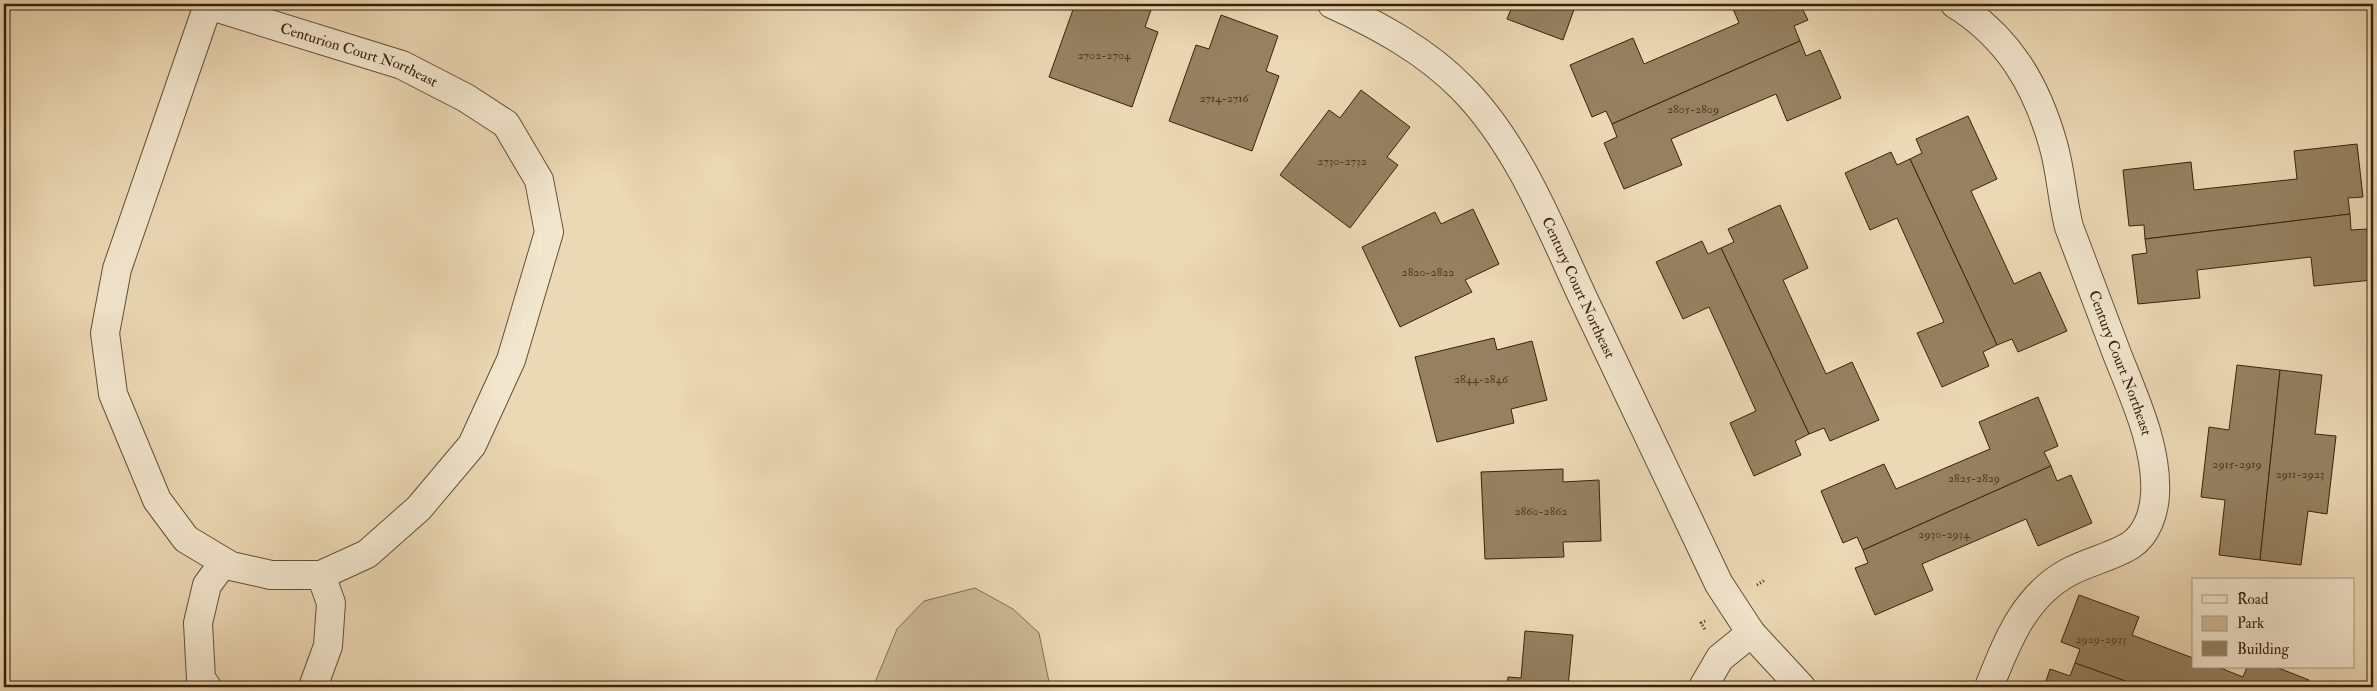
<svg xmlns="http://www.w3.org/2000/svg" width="2377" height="691" font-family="'IM FELL Double Pica',serif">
<rect width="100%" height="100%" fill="#ebd8b4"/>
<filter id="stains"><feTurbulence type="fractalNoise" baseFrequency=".004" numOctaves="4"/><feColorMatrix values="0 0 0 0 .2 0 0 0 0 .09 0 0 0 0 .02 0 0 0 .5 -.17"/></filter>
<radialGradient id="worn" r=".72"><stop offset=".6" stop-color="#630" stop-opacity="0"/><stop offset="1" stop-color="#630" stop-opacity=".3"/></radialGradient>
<polygon fill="#ccb997" stroke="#826e50" points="975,588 1013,609 1039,633 1050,687 875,687 876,680 897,629 924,601"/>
<g fill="#958162" stroke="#37230a">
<polygon points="1075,4 1153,4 1145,27 1158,32 1132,107 1049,77"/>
<polygon points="1513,4 1576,4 1563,40 1507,19"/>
<polygon points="1731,4 1800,4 1808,20 1794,26 1800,41 1612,124 1606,111 1592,117 1570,65 1633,38 1644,64 1739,23"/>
<polygon points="1221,15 1278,36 1266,71 1279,76 1252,151 1169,121 1196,45 1209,49"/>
<polygon points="1800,41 1806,56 1820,50 1841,98 1787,121 1776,94 1671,139 1682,165 1624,189 1604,143 1617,137 1612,124"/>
<polygon points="1361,90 1410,127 1387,157 1398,165 1350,228 1280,175 1329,110 1340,118"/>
<polygon points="1968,116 1997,179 1971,191 2014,284 2040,272 2067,331 2018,352 2012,339 1997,345 1910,159 1922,153 1916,139"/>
<polygon points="2357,144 2363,197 2348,198 2350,214 2145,239 2144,225 2129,226 2123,170 2191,162 2194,190 2297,179 2294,151"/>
<polygon points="1891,152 1897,165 1910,159 1997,345 1983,352 1989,366 1942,387 1917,333 1944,322 1897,218 1870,230 1845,173"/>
<polygon points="1780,205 1808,268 1783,280 1826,374 1852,362 1879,420 1830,441 1824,428 1809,434 1721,248 1734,242 1728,229"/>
<polygon points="1473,209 1499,264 1465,280 1472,292 1400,327 1362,247 1435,212 1441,224"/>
<polygon points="2350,214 2351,230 2367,229 2372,280 2314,286 2311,257 2197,270 2200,298 2138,304 2132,255 2147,253 2145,239"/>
<polygon points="1702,241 1708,254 1721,248 1809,434 1795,441 1801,455 1754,476 1730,423 1756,411 1709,307 1683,319 1656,262"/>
<polygon points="1494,338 1497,350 1532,341 1547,400 1511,409 1514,423 1437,442 1415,357"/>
<polygon points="2237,365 2280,370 2260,560 2219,555 2225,500 2201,497 2209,427 2229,430"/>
<polygon points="2280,370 2322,375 2315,434 2336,436 2327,514 2308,511 2301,565 2260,560"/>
<polygon points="2038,397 2058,446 2044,452 2051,466 1863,550 1857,537 1843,543 1821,491 1884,464 1896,489 1990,449 1979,422"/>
<polygon points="2051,466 2057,481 2071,475 2092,523 2038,546 2026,519 1922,564 1933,590 1875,615 1855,568 1868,563 1863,550"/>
<polygon points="1563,469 1563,482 1599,480 1601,541 1563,542 1564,557 1485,559 1481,472"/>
<polygon points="2079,595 2139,617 2132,635 2193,658 2193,667 2218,667 2243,677 2247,667 2276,667 2309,680 2306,687 2142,687 2075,663 2080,649 2061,642"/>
<polygon points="1525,631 1573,635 1568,687 1507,687 1508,677 1521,678"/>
<polygon points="2075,663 2142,687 2044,687 2050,669 2070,676"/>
</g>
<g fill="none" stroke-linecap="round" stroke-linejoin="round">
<defs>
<g id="minor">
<path id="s1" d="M1332 4C1378 25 1426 51 1462 88 1518 144 1551 229 1584 300 1629 395 1674 490 1719 584L1751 633 1801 687"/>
<path id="s2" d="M1955 4C2008 37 2036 84 2053 144 2061 171 2062 200 2069 227 2085 269 2101 311 2117 354 2134 397 2158 448 2155 495 2154 513 2147 534 2131 545 2114 556 2088 562 2069 572 2024 596 2007 642 1989 687"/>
<path id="s3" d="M208 5 402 65 466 98 506 124 539 180 549 232 511 360 472 445 419 508 367 554 321 575H271L231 566 186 539 157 500 113 394 105 333 117 269 208 5V4"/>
<polyline points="207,687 201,679 198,623 207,585 224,562"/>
<polyline points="313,687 328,646 331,603 321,575"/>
<polyline points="1703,687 1720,658 1751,633"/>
</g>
</defs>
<use href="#minor" stroke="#645034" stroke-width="30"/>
<g stroke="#37230a" stroke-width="3" stroke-dasharray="1 2.5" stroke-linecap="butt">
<polyline points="1757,585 1765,580"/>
<polyline points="1705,621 1701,623 1706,631"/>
</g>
<use href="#minor" stroke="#f2e6ce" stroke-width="28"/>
</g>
<g text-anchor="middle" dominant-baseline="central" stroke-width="4" stroke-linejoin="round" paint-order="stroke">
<g font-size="12" fill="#4e3a20">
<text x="1104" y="55">2702-2704</text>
<text x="1224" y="98">2714-2716</text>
<text x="1693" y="109">2805-2809</text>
<text x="1342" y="161">2730-2732</text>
<text x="1428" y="272">2820-2822</text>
<text x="1481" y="379">2844-2846</text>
<text x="2237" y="464">2915-2919</text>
<text x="2300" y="474">2911-2923</text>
<text x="1974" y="478">2825-2829</text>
<text x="1541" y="511">2860-2862</text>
<text x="1944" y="534">2930-2934</text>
<text x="2101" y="639">2929-2933</text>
</g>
<g font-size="15" fill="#37230a" stroke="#f2e6ce">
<text stroke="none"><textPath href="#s3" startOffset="159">Centurion Court Northeast</textPath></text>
<text stroke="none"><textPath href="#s1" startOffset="388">Century Court Northeast</textPath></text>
<text stroke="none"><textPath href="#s2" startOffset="405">Century Court Northeast</textPath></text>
</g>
</g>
<rect width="2377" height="691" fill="none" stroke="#ebd8b4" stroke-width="20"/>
<rect x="5" y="5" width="2367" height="681" fill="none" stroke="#37230a" stroke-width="2.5"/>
<rect x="10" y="10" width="2357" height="671" fill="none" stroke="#37230a"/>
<rect x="2192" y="578" width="162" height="90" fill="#f2e6ce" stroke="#a79880"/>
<rect x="2202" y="595" width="25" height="8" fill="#f2e6ce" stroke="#a79880"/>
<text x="2237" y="604" font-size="15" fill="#37230a">Road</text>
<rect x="2202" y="616" width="25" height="15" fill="#ccb997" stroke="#a79880"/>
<text x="2237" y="628" font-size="15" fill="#37230a">Park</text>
<rect x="2202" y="641" width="25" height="15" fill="#958162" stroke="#a79880"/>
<text x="2237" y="654" font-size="15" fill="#37230a">Building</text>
<rect width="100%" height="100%" filter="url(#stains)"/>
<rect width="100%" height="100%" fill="url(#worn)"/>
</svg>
